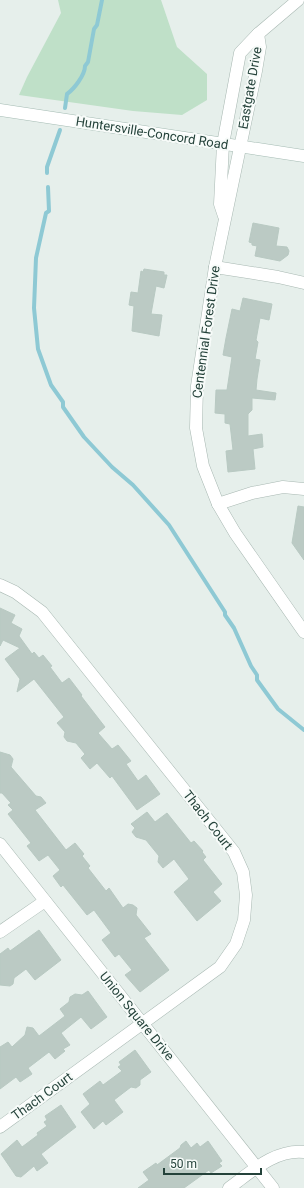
<svg xmlns="http://www.w3.org/2000/svg" width="304" height="1188" font-family="Roboto,sans-serif">
<rect width="100%" height="100%" fill="#e6efeb"/>
<polygon fill="#bfe0c8" points="58,0 161,0 177,47 207,74 207,100 182,115 133,111 19,95 27,77 61,13"/>
<g fill="none" stroke-linecap="round" stroke-linejoin="round">
<g stroke="#8ec9d4" stroke-width="4">
<path d="M65 108 67 94C74 89 85 75 85 66L88 62 94 29 97 25 102 0"/>
<polyline points="47,173 47,167 60,130"/>
<polyline points="48,187 49,211 46,213 36,258 34,308 38,349 51,385 63,402 63,407 84,437 112,467 133,485 169,525 225,612 225,615 234,628 251,666 257,675 257,680 278,709 304,730"/>
</g>
</g>
<g fill="#bbcac4" stroke="#b8c9c2">
<polygon points="253,223 279,228 276,246 287,247 289,251 288,255 280,261 255,256 257,246 252,245 252,243 249,242"/>
<polygon points="144,269 164,272 164,275 167,275 164,288 156,286 151,314 162,315 159,336 132,331 134,306 129,305 131,292 138,293 141,271 143,272"/>
<polygon points="243,298 272,304 269,320 260,318 256,340 258,342 255,359 260,360 257,379 256,390 276,393 275,400 252,398 252,410 248,414 248,436 262,434 263,447 253,449 255,469 228,472 226,451 233,450 230,424 225,423 225,414 215,413 216,390 227,390 232,357 223,355 226,338 232,309 240,311"/>
<polygon points="298,506 304,507 304,560 292,543"/>
<polygon points="0,608 15,615 11,623 22,629 19,636 32,654 34,652 39,658 43,655 52,666 50,667 62,683 69,678 82,695 81,696 105,727 98,733 112,749 118,745 131,761 126,764 138,781 146,775 160,794 137,810 112,776 110,778 97,763 90,769 81,758 85,754 76,743 67,741 64,737 65,732 57,723 64,717 34,679 17,692 20,679 5,659 20,648 3,640 0,646"/>
<polygon points="0,752 10,755 13,759 11,767 36,796 41,797 46,803 35,810 66,850 75,843 84,854 82,856 90,866 88,868 106,891 109,888 123,908 128,904 133,905 137,908 136,915 151,934 144,938 169,970 140,992 125,975 132,970 119,954 115,957 102,940 111,933 94,910 87,915 63,885 61,887 53,876 60,870 48,855 39,861 27,846 31,843 8,814 13,810 8,805 11,803 2,793 0,793"/>
<polygon points="147,812 155,822 167,813 191,843 194,841 203,851 202,852 206,857 203,860 222,884 213,892 221,901 197,921 174,892 189,879 174,859 163,868 158,862 159,856 146,840 136,837 132,832 135,828 131,824"/>
<polygon points="39,930 61,960 35,980 26,969 14,978 13,984 10,986 0,985 0,954 8,948 10,951"/>
<polygon points="88,991 107,1017 91,1029 81,1017 61,1033 70,1045 63,1049 65,1051 55,1059 49,1052 28,1068 32,1074 20,1082 16,1077 0,1089 0,1047 8,1042 12,1047 25,1035 27,1027 33,1028 39,1036 65,1016 60,1009 69,1002 70,997 75,994 82,995"/>
<polygon points="135,1050 151,1072 140,1080 140,1085 136,1088 131,1087 114,1100 123,1112 106,1125 103,1121 94,1129 81,1112 90,1104 83,1094 100,1081 103,1085 122,1071 118,1067 121,1065 119,1062"/>
<polygon points="61,1105 76,1127 41,1154 48,1163 37,1171 34,1166 21,1177 16,1176 1,1154 17,1140 22,1147 38,1135 37,1133 47,1126 44,1122 47,1120 45,1116"/>
<polygon points="186,1141 191,1148 197,1143 200,1147 208,1141 222,1161 219,1163 222,1166 211,1173 209,1170 184,1188 138,1188 149,1180 143,1172 156,1163 157,1165 180,1148 181,1145"/>
</g>
<g fill="none" stroke-linecap="round" stroke-linejoin="round">
<defs>
<g id="minor">
<polyline points="258,34 260,47 256,71 215,267 197,386 196,428 203,466 218,504 235,533 304,632"/>
<polyline points="224,216 220,204 223,144 240,53 258,34 298,0"/>
<polyline points="215,267 278,277 304,283"/>
<polyline points="218,504 252,493 283,487 304,489"/>
<polyline points="0,585 15,592 42,612 234,852 243,872 246,895 244,920 236,944 220,967 0,1127"/>
<polyline points="0,844 273,1188"/>
<polyline points="0,932 45,901"/>
<path d="M229 1188C251 1172 275 1149 304 1152"/>
</g>
<polyline id="secondary" points="0,110 304,156"/>
</defs>
<use href="#minor" stroke="#a8b8b2" stroke-width="13"/>
<use href="#secondary" stroke="#a4bbb3" stroke-width="13"/>
<use href="#minor" stroke="#fff" stroke-width="12"/>
<use href="#secondary" stroke="#fff" stroke-width="12"/>
</g>
<g text-anchor="middle" dominant-baseline="central" stroke-width="4" stroke-linejoin="round" paint-order="stroke">
<g font-size="13" fill="#24423a" stroke="#f7fbf9">
<text transform="translate(250 88) rotate(-80)">Eastgate Drive</text>
<text transform="translate(152 133) rotate(9)">Huntersville-Concord Road</text>
<text transform="translate(206 332) rotate(-82)">Centennial Forest Drive</text>
<text transform="translate(208 820) rotate(52)">Thach Court</text>
<text transform="translate(137 1016) rotate(51)">Union Square Drive</text>
<text transform="translate(42 1096) rotate(-36)">Thach Court</text>
</g>
</g>
<path d="M164 1168v6h97v-6" fill="none" stroke="#24423a" stroke-width="2"/>
<text x="170" y="1168" font-size="12" fill="#24423a" stroke="#f7fbf9" stroke-width="3" paint-order="stroke">50 m</text>
</svg>
